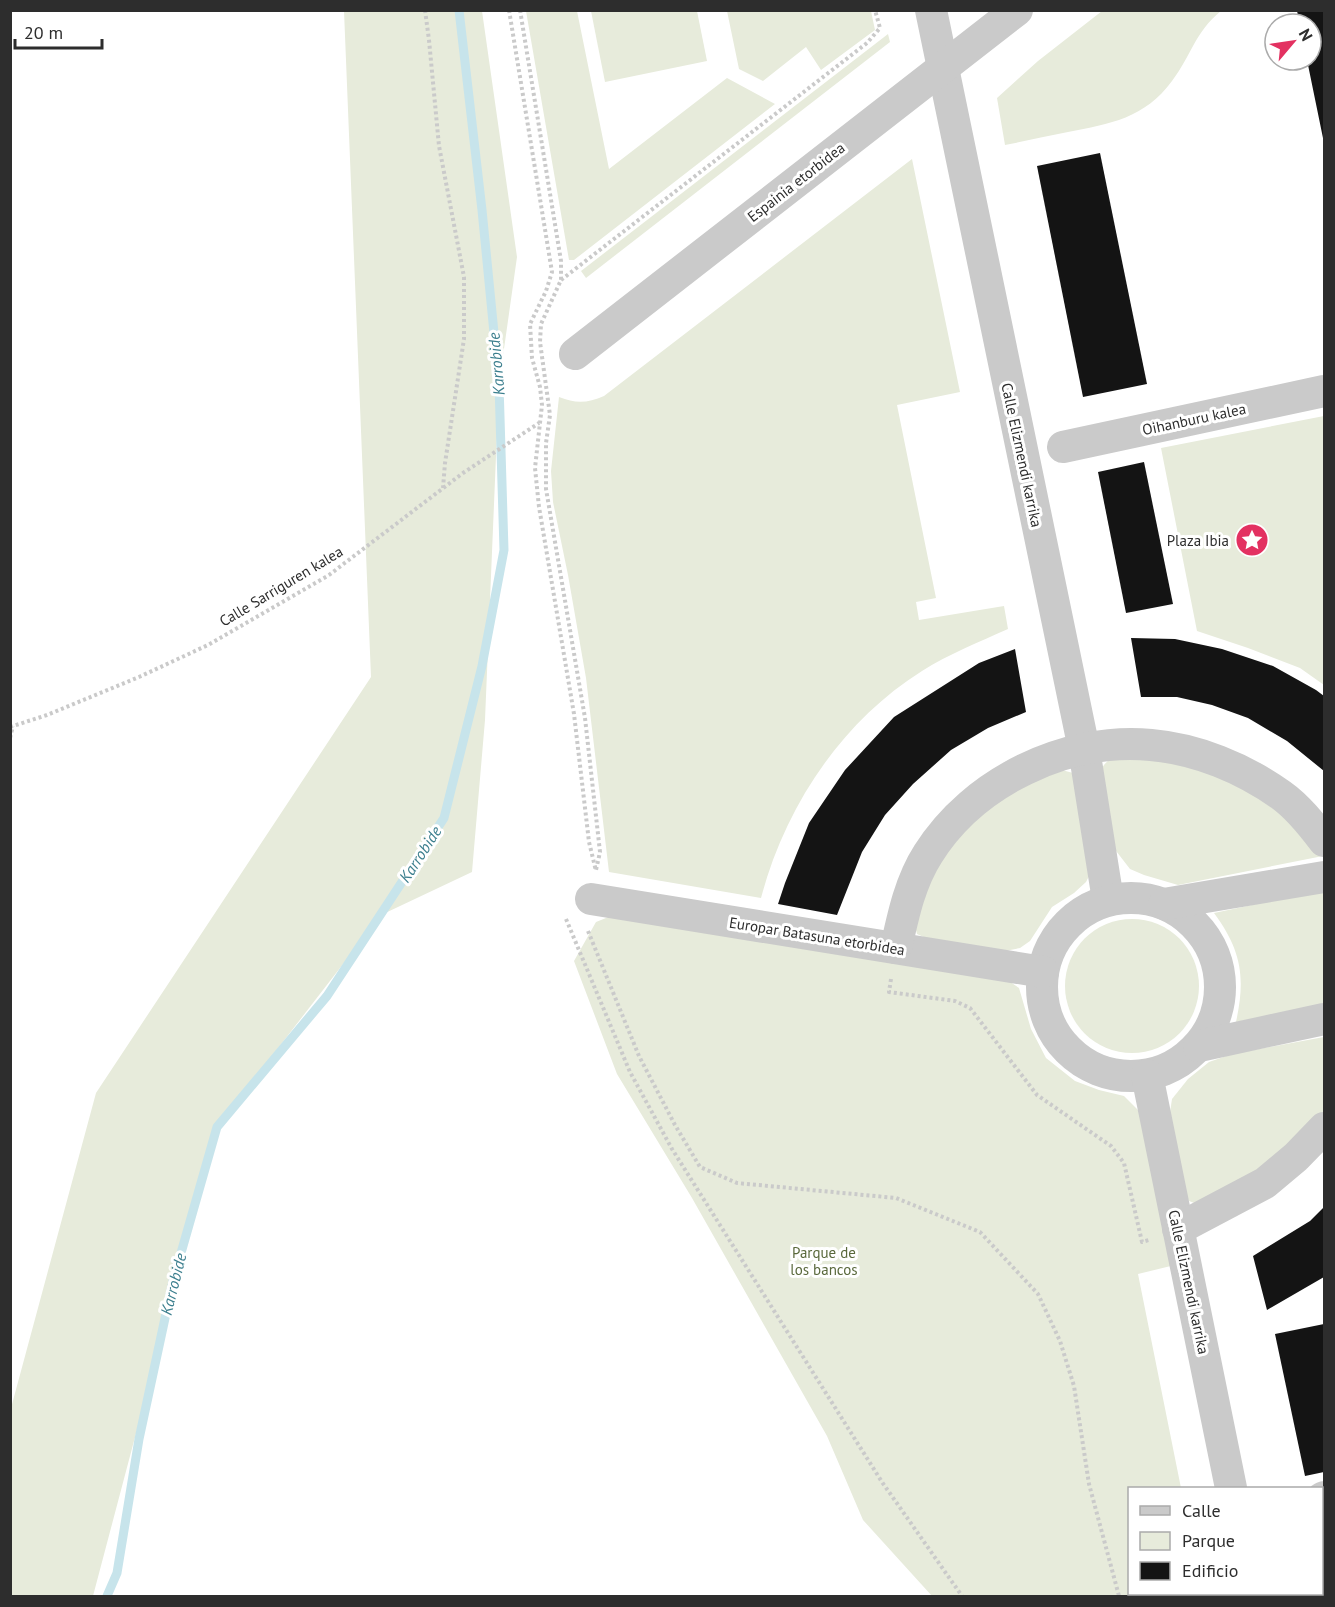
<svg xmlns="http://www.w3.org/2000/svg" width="1335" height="1607" font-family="'PT Sans',sans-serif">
<rect width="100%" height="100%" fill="#fff"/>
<g fill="#e7ebdb">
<polygon points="344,11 482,11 517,257 499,384 485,720 472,872 381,915 217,1127 93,1596 11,1596 11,1408 96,1093 371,677"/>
<polygon points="526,11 577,11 609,169 727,78 775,104 574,260 569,260"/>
<polygon points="591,11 697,11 707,61 605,82"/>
<polygon points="727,11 871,11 875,30 821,70 806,47 763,81 739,69"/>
<path d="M1102 11H1221C1195 32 1191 56 1172 81 1145 118 1110 124 1068 132 1047 136 1026 141 1005 145L997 98 1038 61Z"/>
<polygon points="888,34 890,42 586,278 581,271"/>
<path d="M912 159 960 392 897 405 936 598 916 602 919 620 1004 606 1008 629C979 642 949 654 922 671 841 722 785 807 761 898L609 872 586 678 568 575 553 502 551 471 559 397C576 404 588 403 604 396Z"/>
<polygon points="1324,416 1324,685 1300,668 1248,648 1197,631 1161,448"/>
<path d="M1139 755 1222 775 1295 822 1323 856 1178 885 1144 875 1130 869 1113 847 1099 774C1107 754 1120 756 1139 755Z"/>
<polygon points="1058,769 1073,773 1093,868 1086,882 1074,893 1052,907 1030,941 1020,948 1005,951 928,939 917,934 913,918 942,855 979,811"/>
<path d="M1324 890V1005L1236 1022C1246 976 1241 950 1214 913Z"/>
<polygon points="621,912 1003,977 1019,988 1031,1029 1046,1058 1075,1081 1099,1090 1124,1096 1141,1113 1179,1264 1138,1274 1181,1488 1130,1488 1130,1594 1202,1594 1202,1596 932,1596 863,1520 827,1436 692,1198 617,1074 574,961 596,922"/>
<circle cx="1132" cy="986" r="67"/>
<polygon points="1324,1037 1324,1112 1313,1128 1290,1154 1202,1206 1189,1201 1184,1190 1169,1119 1172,1099 1188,1079 1209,1062 1232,1054"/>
</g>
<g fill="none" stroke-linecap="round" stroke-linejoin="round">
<polyline stroke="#c7e4eb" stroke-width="9" points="107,1596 117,1573 139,1439 173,1281 217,1127 327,996 444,818 482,666 504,550 499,384 482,210 459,10"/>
</g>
<g fill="#141414">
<polygon points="1297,10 1324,10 1324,143 1307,60 1311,60 1311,24 1299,24"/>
<polygon points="1100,153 1147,384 1083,397 1037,166"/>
<polygon points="1144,462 1173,604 1126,613 1098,472"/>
<polygon points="1131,638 1175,639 1222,649 1273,666 1316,690 1324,696 1324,771 1287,741 1248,718 1212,705 1177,697 1141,697"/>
<polygon points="1015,649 1026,712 988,728 951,750 913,784 885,815 862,852 837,915 778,904 785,883 809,823 845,770 894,717 979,663"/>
<polygon points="1324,1207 1324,1277 1267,1310 1253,1256 1310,1221"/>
<polygon points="1324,1324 1324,1472 1305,1476 1275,1334"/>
<polygon points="1322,1544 1324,1544 1323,1585 1322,1575"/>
</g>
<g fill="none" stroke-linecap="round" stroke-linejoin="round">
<g stroke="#cacaca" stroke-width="4" stroke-dasharray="3 3" stroke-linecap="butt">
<polyline points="425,10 429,40 439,146 464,277 464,339 445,463 443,488"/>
<polyline points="509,10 552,272 546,291 530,324 532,358 540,387 542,405 535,468 539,507 574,714 589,842 596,871"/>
<polyline points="520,10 561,261 561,280 541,324 540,342 550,415 546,443 546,489 585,718 600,852 596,870"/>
<polyline points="561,280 867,43 880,28 875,10"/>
<polyline points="10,727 47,715 139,677 208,645 329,575 463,473 539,423"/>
<polyline points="10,738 13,726"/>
<polyline points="566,919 630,1072 672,1149 882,1482 962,1596"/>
<polyline points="588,931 639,1056 675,1125 700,1167 737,1183 896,1198 980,1232 1038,1294 1060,1341 1074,1386 1089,1484 1119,1596"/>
<polyline points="891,979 889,992 955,1001 970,1008 1037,1095 1111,1146 1124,1163 1142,1242 1149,1240"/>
</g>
<g stroke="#cacaca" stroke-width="32">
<polyline points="931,10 1084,749 1108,900"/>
<polyline points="575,354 1017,10"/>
<polyline points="1063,447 1324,391"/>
<circle cx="1131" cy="987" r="89"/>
<polyline points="591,899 1043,972"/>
<polyline points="1164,904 1324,877"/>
<path d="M896 948C903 916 910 882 928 854 973 782 1066 737 1151 745 1197 749 1243 768 1281 795 1298 807 1312 825 1324 841"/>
<polyline points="1199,1046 1324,1019"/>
<polyline points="1147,1075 1231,1488"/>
<polyline points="1178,1229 1265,1183 1296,1157 1324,1128"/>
<polyline points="1322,1498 1324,1497"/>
<polyline points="1252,1594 1253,1596"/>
</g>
</g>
<defs>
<symbol id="sight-disc" viewBox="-11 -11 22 22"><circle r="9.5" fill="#e33161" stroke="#fff"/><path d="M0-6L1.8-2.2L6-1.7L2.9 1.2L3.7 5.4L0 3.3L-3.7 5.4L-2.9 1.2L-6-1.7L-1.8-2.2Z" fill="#fff"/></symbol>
</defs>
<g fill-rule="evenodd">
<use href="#sight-disc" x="1233" y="521" width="38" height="38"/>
</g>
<g text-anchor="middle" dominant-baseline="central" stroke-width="6" stroke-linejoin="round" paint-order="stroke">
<g font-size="15" fill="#2d2d2d" stroke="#fff">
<text transform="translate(796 182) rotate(-38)">Espainia etorbidea</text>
<text transform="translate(1194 419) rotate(-12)">Oihanburu kalea</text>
<text transform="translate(1022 455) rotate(78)">Calle Elizmendi karrika</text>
<text transform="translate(281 586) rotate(-31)">Calle Sarriguren kalea</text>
<text transform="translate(817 936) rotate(9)">Europar Batasuna etorbidea</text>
<text transform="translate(1189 1282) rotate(78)">Calle Elizmendi karrika</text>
</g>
<g font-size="15" fill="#2d2d2d" stroke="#fff" text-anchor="end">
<text x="1229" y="540">Plaza Ibia</text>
</g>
<g font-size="15" fill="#59683b" stroke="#fff">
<text x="824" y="1252">Parque de<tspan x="824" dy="17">los bancos</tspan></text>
</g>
<g font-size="16" font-style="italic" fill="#3c7f8e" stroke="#fff">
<text transform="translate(496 364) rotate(-95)">Karrobide</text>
<text transform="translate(420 854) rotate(-57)">Karrobide</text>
<text transform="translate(173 1284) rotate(-76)">Karrobide</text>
</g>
</g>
<rect width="1335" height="1607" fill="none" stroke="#2d2d2d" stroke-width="24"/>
<rect x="1128" y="1487" width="195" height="108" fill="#ffffff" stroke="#ababab" stroke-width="1.5"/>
<rect x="1140" y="1506" width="30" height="9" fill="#cacaca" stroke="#ababab" stroke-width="1.5"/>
<text x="1182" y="1517" font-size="18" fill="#2d2d2d">Calle</text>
<rect x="1140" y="1532" width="30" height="18" fill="#e7ebdb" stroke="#ababab" stroke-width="1.5"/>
<text x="1182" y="1547" font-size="18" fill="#2d2d2d">Parque</text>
<rect x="1140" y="1562" width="30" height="18" fill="#141414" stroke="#ababab" stroke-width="1.5"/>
<text x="1182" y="1577" font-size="18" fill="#2d2d2d">Edificio</text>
<g transform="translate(1293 42) rotate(61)"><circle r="28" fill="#ffffff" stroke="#ababab" stroke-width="1.5"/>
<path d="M0-4.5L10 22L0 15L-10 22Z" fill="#e33161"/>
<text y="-9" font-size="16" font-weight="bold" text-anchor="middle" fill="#2d2d2d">N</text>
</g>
<path d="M15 39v9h87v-9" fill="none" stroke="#2d2d2d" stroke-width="3"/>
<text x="24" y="39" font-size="18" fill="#2d2d2d" stroke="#ffffff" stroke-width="4.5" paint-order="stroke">20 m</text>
</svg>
